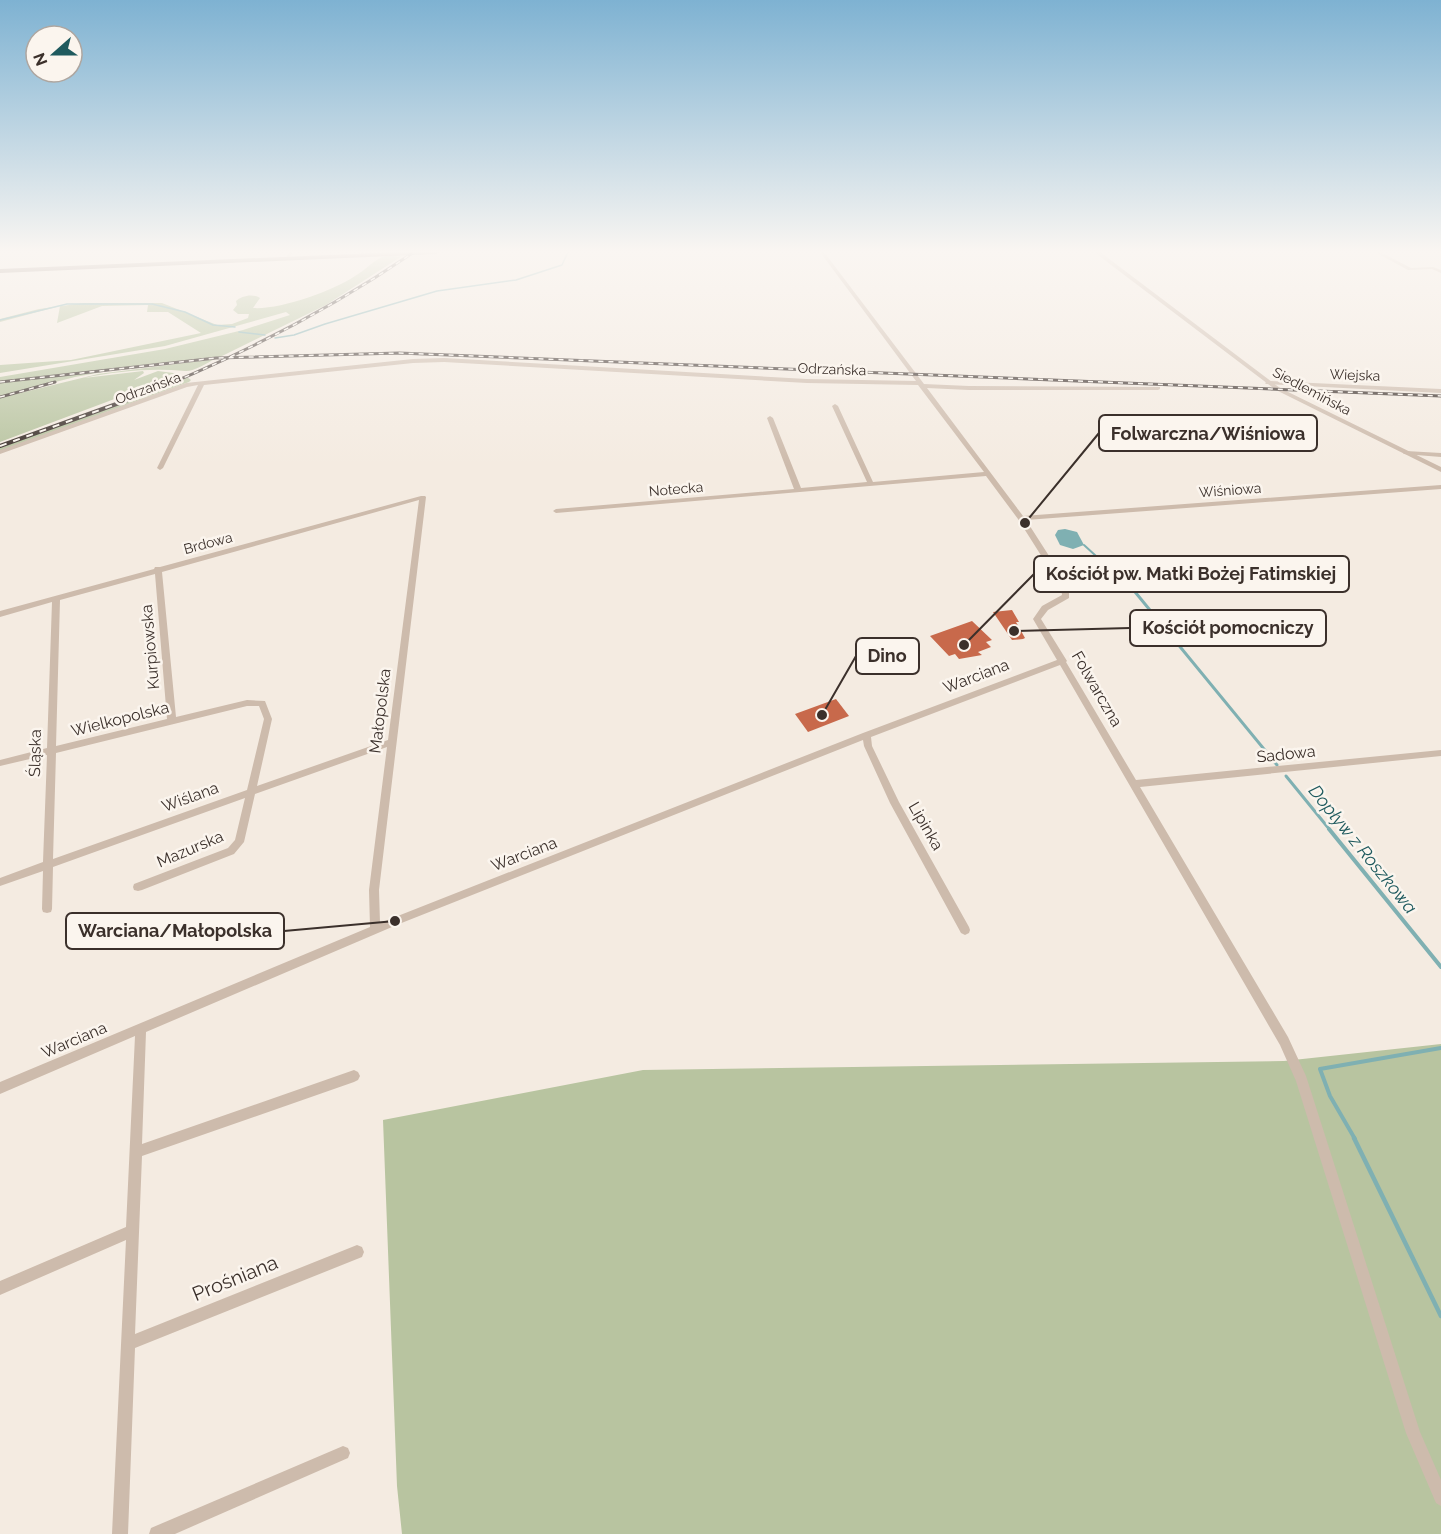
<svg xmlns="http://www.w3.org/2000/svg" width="1441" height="1534" font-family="Raleway,sans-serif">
<rect width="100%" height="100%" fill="#f4ebe1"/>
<g fill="#b8c4a0">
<path d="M399 254 396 257 402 256 326 305 220 357 0 381V377L165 349 243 330 290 315 286 312 165 346 0 373V365L71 360 201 333 168 312H147L148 305 102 306 57 323 60 306 0 322V319L39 309 84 303H162L217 325 232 324 248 318 249 314H238L233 310 237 305 236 301C241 296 253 293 260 298L253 308C279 310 333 291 355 276 375 264 373 256 399 254Z"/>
<path d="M215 359C207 363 193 372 185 371 152 368 118 371 84 378L143 371 144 373 134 380 158 371 181 374 0 442V398L98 374Z"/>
<polygon points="135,366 75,377 0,396 0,383"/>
<polygon points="187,377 191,380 189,382 0,451 0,448"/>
<polygon points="1441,1044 1441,1534 402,1534 397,1486 383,1120 643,1070 1284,1061"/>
</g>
<polygon fill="#7fb0b2" points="1065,529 1077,532 1084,545 1073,549 1060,545 1055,535 1058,530"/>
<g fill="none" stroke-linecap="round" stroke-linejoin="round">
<g stroke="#7fb0b2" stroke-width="1.5">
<polyline points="0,320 67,304 152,304 185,312 213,325 235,327"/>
<polyline points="239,332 265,335"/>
<polyline points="275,338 294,335 325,324 437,291 516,280 562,265 568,252"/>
</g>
<polyline stroke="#7fb0b2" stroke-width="2" points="1084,545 1132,589"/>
<g stroke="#7fb0b2" stroke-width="3">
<polyline points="1131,587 1277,765"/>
<polyline points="1286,776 1330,830"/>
</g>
<g stroke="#7fb0b2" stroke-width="4">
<polyline points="1329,829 1441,967"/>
<polyline points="1355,1139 1330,1096 1320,1069 1441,1048"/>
</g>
<polyline stroke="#7fb0b2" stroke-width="4.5" points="1354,1138 1441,1316"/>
</g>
<g fill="#c8694b">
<polygon points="1012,610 1019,622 1016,622 1025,638 1023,639 1012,640 993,612"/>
<polygon points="972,621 992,640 986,642 991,647 978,652 982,655 959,659 955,654 949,656 930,636"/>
<polygon points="836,699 849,716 808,732 795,714"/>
</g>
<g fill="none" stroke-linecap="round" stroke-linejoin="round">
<g fill="#cdbbac" fill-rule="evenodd">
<polygon points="289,252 293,252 288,259 286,258"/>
<path d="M820 252H824L924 384 969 386 1160 387V389L1158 390H969L927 388 1023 516 1441 485V489L1026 520 1069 587V598L1048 610 1041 619 1067 661 1066 662 1136 780 1441 750V756L1140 787 1288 1037 1306 1076 1420 1432 1441 1480V1506L1436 1503 1406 1433 1296 1081 1280 1045 1060 665 871 737 872 746 899 802 969 927 970 930 969 933 965 935 961 933 890 803 864 746 863 740 399 924 146 1032 142 1144 354 1070 358 1072 360 1076 358 1080 354 1082 142 1156 135 1334 357 1245 362 1247 364 1252 362 1257 135 1348 128 1534H112L126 1240 0 1295V1281L126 1227 135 1036 0 1094V1082L370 927 369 890 387 747 255 794 244 842 234 854 142 890 138 891 134 890 133 887 134 884 228 848 235 840 245 798 53 867 52 909 51 912 47 913 43 912 42 909 43 871 0 886V878L43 862 47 755 0 766V760L47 748 52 602 0 617V611L154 569 155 567H160L421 496H425L426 497 379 890 380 923 863 733 1057 660 1033 619 1042 606 1062 595 1061 587 1018 519 986 476 556 513 553 511 556 509 794 489 767 418 770 416 773 418 801 488 867 482 832 406 835 404 838 406 873 482 984 472 918 385 807 383 444 362 413 363 204 385 163 468 160 470 157 468 198 385 187 387 0 454V450L186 383 413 359 444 358 807 379 916 381ZM419 500 388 740 257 786 272 719 265 701 247 700 176 717 162 572ZM155 574 167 719 56 746 60 600ZM247 706H259L264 719 247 790 53 859 56 753Z"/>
<polygon points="1375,252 1380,252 1411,268 1433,267 1441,270 1441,273 1432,269 1408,270"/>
<polygon points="1268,381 1441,389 1441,393 1266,384 1265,383"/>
<polygon points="1406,451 1441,453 1441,457 1404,454 1403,453"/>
<polygon points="343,1446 348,1448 350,1453 348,1458 175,1534 149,1534 151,1528"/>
</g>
<polygon fill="#cdbbac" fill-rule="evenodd" points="1094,252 1100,252 1280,388 1441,467 1441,472 1276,390"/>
<polygon fill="#7d675c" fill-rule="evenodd" points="399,252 439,252 436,254 0,273 0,269"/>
<defs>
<g id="rail-far1">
<polyline points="0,382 216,358 399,353 1441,396"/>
<polyline points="0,397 55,382"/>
<path d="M129 400C230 361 325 313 414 252"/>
</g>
<polyline id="rail" points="0,446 133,398"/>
</defs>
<use href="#rail-far1" stroke="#3b302b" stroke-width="3"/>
<use href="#rail" stroke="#3b302b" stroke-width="4"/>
<use href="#rail-far1" stroke="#fbf5ee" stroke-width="1.5" stroke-dasharray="5" stroke-linecap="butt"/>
<use href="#rail" stroke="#fbf5ee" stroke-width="2" stroke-dasharray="7" stroke-linecap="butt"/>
</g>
<linearGradient id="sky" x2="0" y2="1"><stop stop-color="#7eb2d2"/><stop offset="0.54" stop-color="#faf6f2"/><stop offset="1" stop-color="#faf6f2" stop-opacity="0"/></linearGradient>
<rect width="1441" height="466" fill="url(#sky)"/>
<g text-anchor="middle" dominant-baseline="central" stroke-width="5" stroke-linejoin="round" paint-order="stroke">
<g font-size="14" fill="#3b302b" stroke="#fbf5ee">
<text transform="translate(832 369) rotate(2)">Odrzańska</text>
<text transform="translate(1355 375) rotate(2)">Wiejska</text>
<text transform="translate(148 388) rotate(-20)">Odrzańska</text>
<text transform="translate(1312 391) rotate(28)">Siedlemińska</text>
<text transform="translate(676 489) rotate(-5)">Notecka</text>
<text transform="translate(1230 490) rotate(-4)">Wiśniowa</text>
<text transform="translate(208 543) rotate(-15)">Brdowa</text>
</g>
<g font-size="16" fill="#3b302b" stroke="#fbf5ee">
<text transform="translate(150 647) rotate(-95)">Kurpiowska</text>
<text transform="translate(976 676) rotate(-21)">Warciana</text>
<text transform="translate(1097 689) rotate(60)">Folwarczna</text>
<text transform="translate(380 711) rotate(-83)">Małopolska</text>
<text transform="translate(120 719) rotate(-14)">Wielkopolska</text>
<text transform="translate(35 753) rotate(-89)">Śląska</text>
<text transform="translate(1286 754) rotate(-6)">Sadowa</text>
<text transform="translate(190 797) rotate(-20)">Wiślana</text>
<text transform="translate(926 826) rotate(60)">Lipinka</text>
<text transform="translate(190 849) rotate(-23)">Mazurska</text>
<text transform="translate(524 854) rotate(-21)">Warciana</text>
<text transform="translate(74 1040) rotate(-23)">Warciana</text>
</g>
<g font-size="18" font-style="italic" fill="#1f5a5e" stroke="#fbf5ee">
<text transform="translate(1363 849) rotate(51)">Dopływ z Roszkowa</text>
</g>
<g font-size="20" fill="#3b302b" stroke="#fbf5ee">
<text transform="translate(235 1278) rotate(-22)">Prośniana</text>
</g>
</g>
<path fill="none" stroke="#3b302b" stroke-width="2" d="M1025 523L1099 433M964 645L1034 574M1014 631L1130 628M822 715L856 656M395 921L284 931"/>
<g fill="#3b302b" stroke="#fbf5ee" stroke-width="2">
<circle cx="1025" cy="523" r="6"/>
<circle cx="964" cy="645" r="6"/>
<circle cx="1014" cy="631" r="6"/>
<circle cx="822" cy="715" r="6"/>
<circle cx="395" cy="921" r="6"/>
</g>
<g fill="#fbf5ee" stroke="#3b302b" stroke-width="2">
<rect x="1099" y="415" width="218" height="36" rx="6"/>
<rect x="1034" y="556" width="315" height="36" rx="6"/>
<rect x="1130" y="610" width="196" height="36" rx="6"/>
<rect x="856" y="638" width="63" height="36" rx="6"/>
<rect x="66" y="913" width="218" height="36" rx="6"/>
</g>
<g font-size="18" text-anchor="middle" font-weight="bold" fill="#3b302b">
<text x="1208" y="440">Folwarczna/Wiśniowa</text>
<text x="1191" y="580">Kościół pw. Matki Bożej Fatimskiej</text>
<text x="1228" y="634">Kościół pomocniczy</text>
<text x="887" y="662">Dino</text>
<text x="175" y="937">Warciana/Małopolska</text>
</g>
<g transform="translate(54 54) rotate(249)"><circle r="28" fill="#fbf5ee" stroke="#aea6a0" stroke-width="1.5"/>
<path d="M0-4.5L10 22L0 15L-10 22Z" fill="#1f5a5e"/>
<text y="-9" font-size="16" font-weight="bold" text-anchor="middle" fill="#3b302b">N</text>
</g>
</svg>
